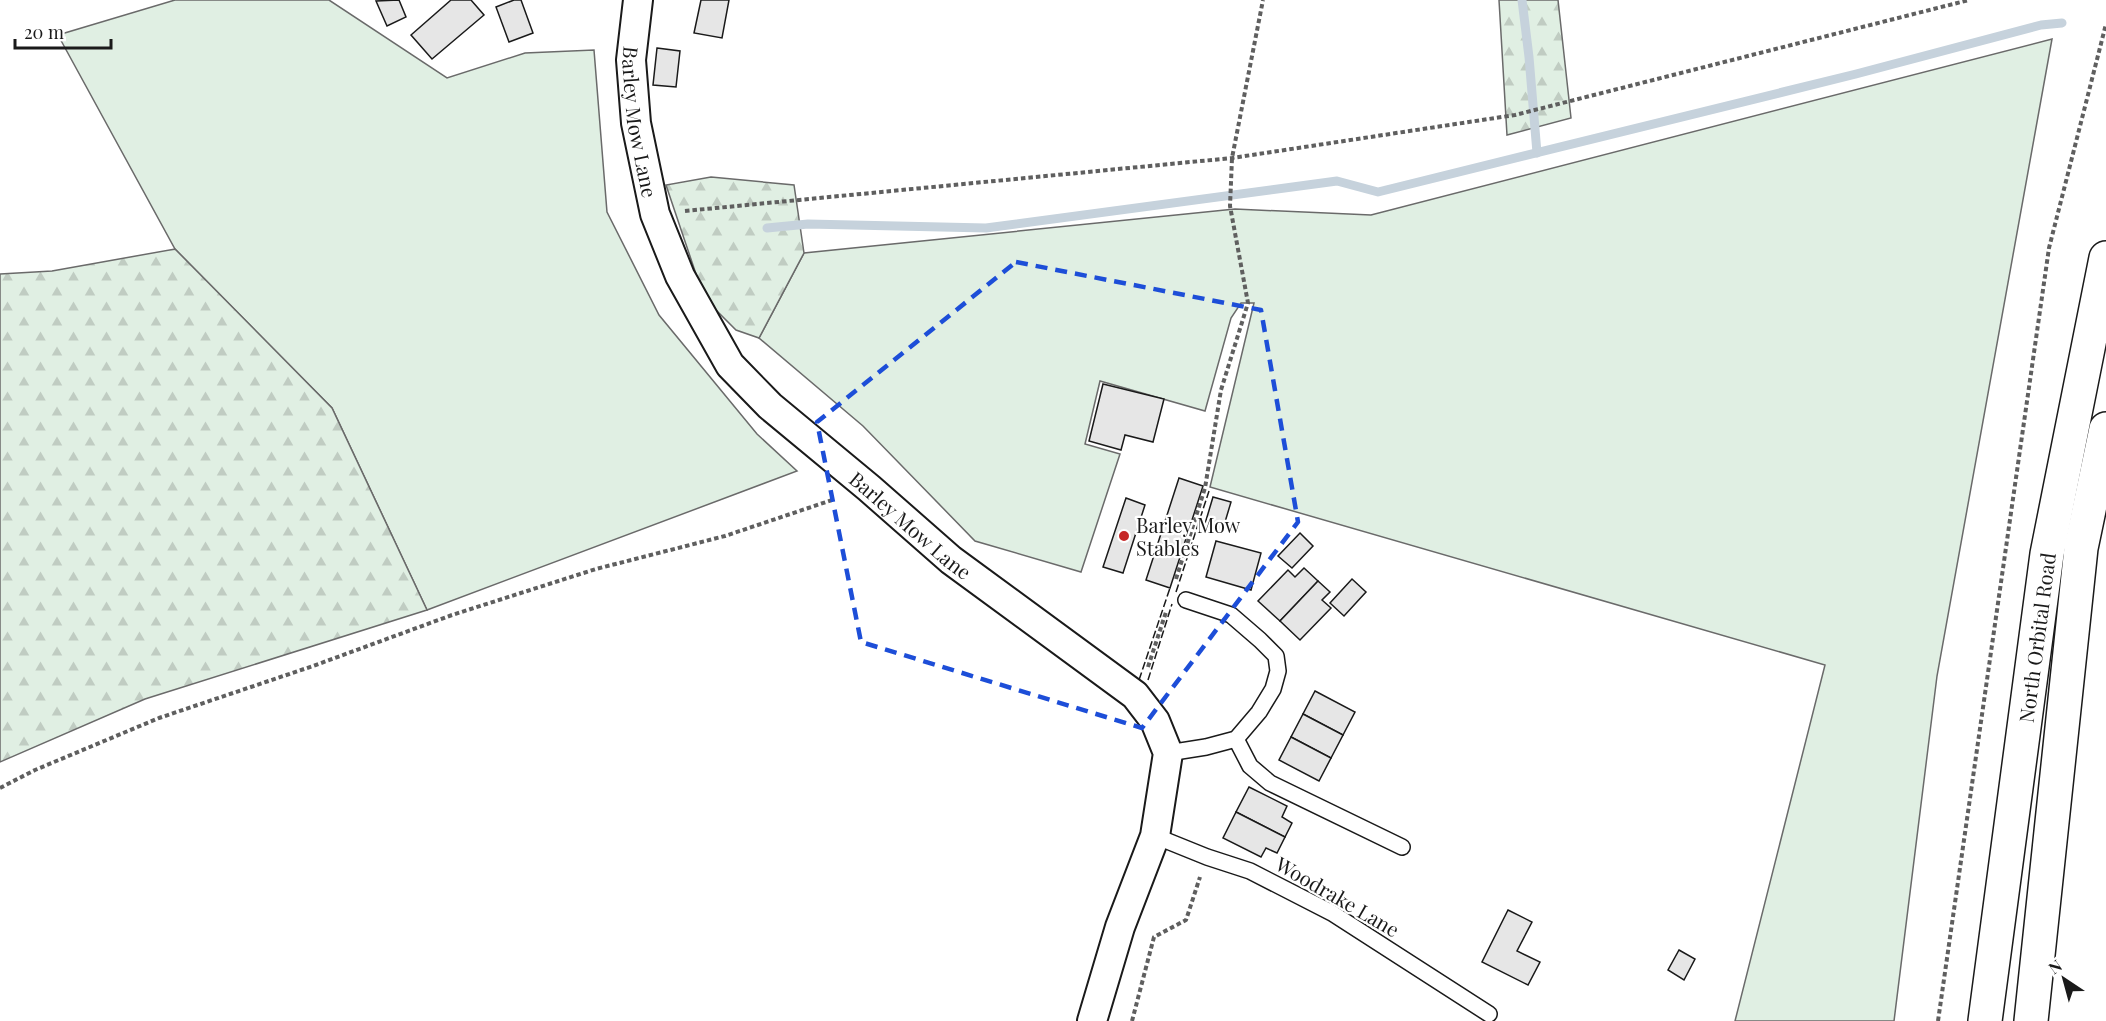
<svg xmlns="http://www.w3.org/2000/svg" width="2106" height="1021" font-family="'Playfair Display',serif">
<defs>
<pattern id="forest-firs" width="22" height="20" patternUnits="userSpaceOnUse" patternTransform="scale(1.5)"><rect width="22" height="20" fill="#e0efe3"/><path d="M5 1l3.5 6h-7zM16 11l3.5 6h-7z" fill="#c0ccc2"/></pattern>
</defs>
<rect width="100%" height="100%" fill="#fff"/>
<g fill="#e0efe3" stroke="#6a6a6a" stroke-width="1.5">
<polygon points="175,0 329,0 447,78 525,53 594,50 607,212 659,315 757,434 797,471 427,610 332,408 175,249 58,35"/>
<polygon points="2052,39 1937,676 1894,1021 1735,1021 1825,665 1210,487 1254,303 1241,303 1231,318 1205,411 1100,381 1085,444 1120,454 1081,572 975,541 863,426 759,338 804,253 1235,209 1371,215"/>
</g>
<g fill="url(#forest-firs)" stroke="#6a6a6a" stroke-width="1.5">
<polygon points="1499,0 1558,0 1571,118 1507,135"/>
<polygon points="711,177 794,185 804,253 759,338 736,330 716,310 697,277 666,185"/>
<polygon points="175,249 332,408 427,610 145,699 0,762 0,274 52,271"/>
</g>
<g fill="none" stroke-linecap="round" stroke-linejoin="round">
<g stroke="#c6d2dc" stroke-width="9">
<polyline points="1522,0 1529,57 1537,153"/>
<polyline points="767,228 808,224 986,228 1337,181 1378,192 1856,74 2041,25 2062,23"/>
</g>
</g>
<g fill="#e6e6e6" stroke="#1a1a1a" stroke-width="1.5">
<polygon points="399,0 406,17 387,26 376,1"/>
<polygon points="451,0 471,0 484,15 432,59 411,35"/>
<polygon points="514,0 521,0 533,33 509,42 496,7"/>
<polygon points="701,0 729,0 722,38 694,33"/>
<polygon points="657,48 680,51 676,87 653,85"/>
<polygon points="1103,384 1164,399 1153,442 1125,435 1121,450 1089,441"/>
<polygon points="1179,478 1203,486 1170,588 1146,580"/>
<polygon points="1213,497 1231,502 1222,532 1204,527"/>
<polygon points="1126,498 1145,505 1123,573 1103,567"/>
<polygon points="1300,533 1313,546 1292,568 1278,556"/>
<polygon points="1216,541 1261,553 1251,590 1206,577"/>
<polygon points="1304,568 1318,581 1280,621 1258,601 1288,570 1295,577"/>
<polygon points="1352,579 1366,592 1344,616 1330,603"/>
<polygon points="1318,581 1330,592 1322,600 1331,608 1300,640 1280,621"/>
<polygon points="1315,691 1355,712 1343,735 1303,714"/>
<polygon points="1303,714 1343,735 1331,758 1291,737"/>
<polygon points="1291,737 1331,758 1319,781 1279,760"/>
<polygon points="1249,787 1287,806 1282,817 1292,823 1285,837 1236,812"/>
<polygon points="1236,812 1285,837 1277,853 1266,848 1261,857 1223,838"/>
<polygon points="1508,910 1532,922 1517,951 1540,962 1528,985 1482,962"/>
<polygon points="1679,950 1695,959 1684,980 1668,970"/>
</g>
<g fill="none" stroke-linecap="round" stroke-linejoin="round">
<defs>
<g id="lane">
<polyline points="1236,739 1250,766 1270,783 1402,847"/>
<polyline points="1168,753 1206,747 1236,739 1259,712 1273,689 1278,671 1276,656 1260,640 1231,615 1186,600"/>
<polyline points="1155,836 1207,857 1250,871 1332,913 1489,1014"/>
</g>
<g id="street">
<path id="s1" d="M638 0 631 60 636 123 655 214 680 276 730 365 770 406 869 488 951 560 1135 695 1155 721 1168 753 1155 836 1120 927 1092 1021"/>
</g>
<g id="highway">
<path id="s2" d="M1985 1021 2047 554 2106 258"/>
<polyline points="2031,1021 2081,548 2106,429"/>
</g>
</defs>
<use href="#lane" stroke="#1a1a1a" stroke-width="18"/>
<use href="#street" stroke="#1a1a1a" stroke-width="32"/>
<use href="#highway" stroke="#1a1a1a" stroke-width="36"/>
<g stroke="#5f5f5f" stroke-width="4" stroke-dasharray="4.5 3" stroke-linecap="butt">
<polyline points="685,211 1232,158 1515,115 1969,0"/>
<polyline points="1176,579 1205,488 1221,390 1248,303 1230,206 1232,158 1263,0"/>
<polyline points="1148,667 1166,612"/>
<polyline points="0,788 35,770 159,718 313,666 452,615 596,569 725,536 835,499"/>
<polyline points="1132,1021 1154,937 1186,920 1200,877"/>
<polyline points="1938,1021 2049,248 2106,24"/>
</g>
<use href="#lane" stroke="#fff" stroke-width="15"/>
<use href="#street" stroke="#fff" stroke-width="28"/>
<use href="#highway" stroke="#fff" stroke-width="33"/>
<g stroke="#1a1a1a" stroke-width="1.5" stroke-dasharray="8 3" stroke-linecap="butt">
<polyline points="1176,592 1209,491"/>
<polyline points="1139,680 1170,588"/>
<polyline points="1148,680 1172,604"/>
</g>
</g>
<path fill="none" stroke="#1d4ed8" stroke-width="4.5" stroke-dasharray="12 8" stroke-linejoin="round" d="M1016 262 1261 310 1298 522 1142 728 861 642 817 422Z"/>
<circle fill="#c62828" stroke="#fff" stroke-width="2" cx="1124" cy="536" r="6"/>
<g text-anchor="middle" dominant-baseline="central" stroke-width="4.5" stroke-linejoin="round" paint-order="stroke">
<g font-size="20" fill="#1a1a1a" stroke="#fff">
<text stroke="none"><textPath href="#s1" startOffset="123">Barley Mow Lane</textPath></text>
<text stroke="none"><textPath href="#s1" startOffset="627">Barley Mow Lane</textPath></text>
<text stroke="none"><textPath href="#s2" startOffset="387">North Orbital Road</textPath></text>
<text transform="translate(1338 896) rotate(30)">Woodrake Lane</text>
</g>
<g font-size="20" fill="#1a1a1a" stroke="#fff" text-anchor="start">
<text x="1136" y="524">Barley Mow<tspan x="1136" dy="23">Stables</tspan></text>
</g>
</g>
<g transform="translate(2064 979) rotate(324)" stroke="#ffffff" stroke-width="4.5" paint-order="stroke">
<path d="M0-4.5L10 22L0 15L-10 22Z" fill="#1a1a1a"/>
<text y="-9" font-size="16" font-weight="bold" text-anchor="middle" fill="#1a1a1a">N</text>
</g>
<path d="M15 39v9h96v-9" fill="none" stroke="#1a1a1a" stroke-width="3"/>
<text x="24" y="39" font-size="18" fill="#1a1a1a" stroke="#ffffff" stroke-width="4.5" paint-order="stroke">20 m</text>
</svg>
